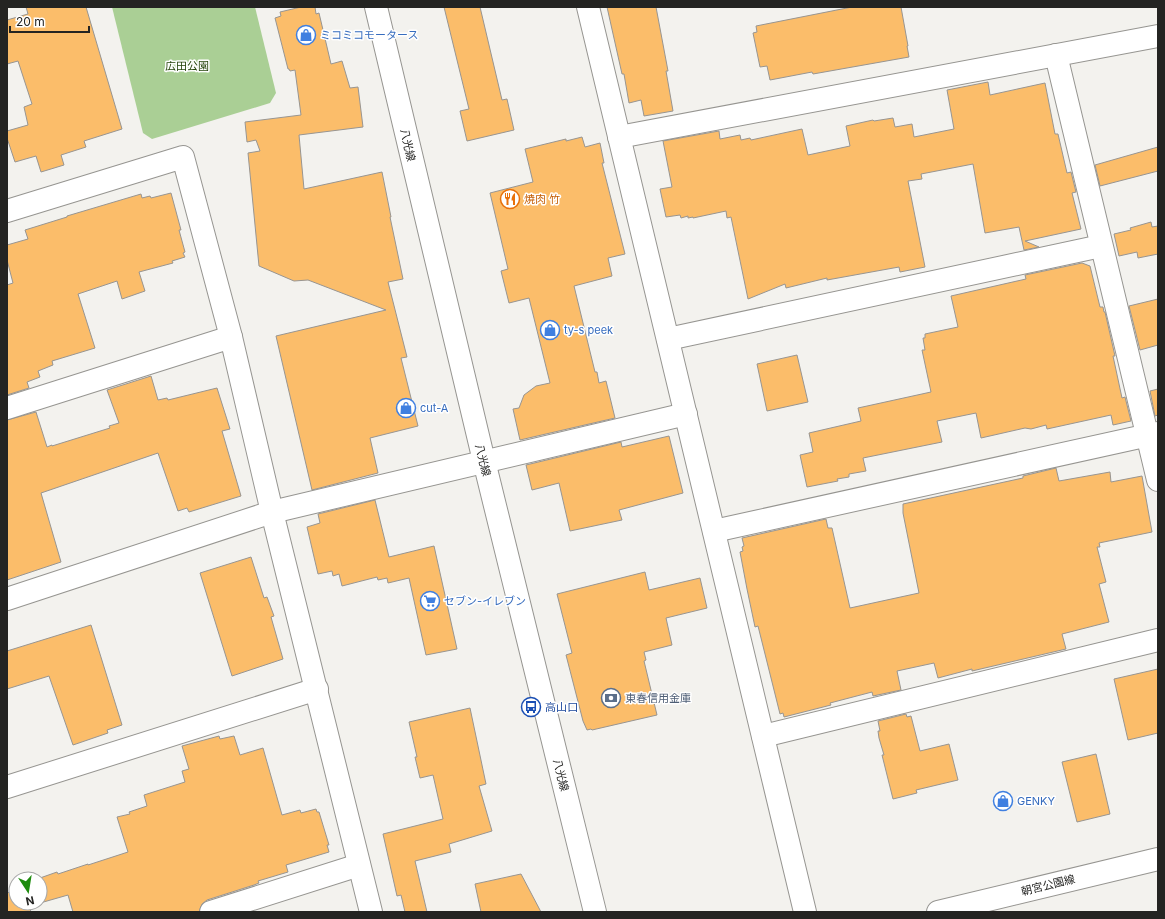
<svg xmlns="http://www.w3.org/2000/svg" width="1165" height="919" font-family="Inter,'Noto Sans JP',sans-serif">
<rect width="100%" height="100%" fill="#f3f2ee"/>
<polygon fill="#aacf95" points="112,7 255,7 276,93 270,103 152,139 143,133"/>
<g fill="#fbbd6a" stroke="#989591">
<polygon points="26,7 86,7 122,129 84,141 86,147 61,155 64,165 41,172 36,156 15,162 7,138 7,131 28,125 24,107 32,104 18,61 7,64 7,20 28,14"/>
<polygon points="301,7 315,7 316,14 319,13 331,64 342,61 350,88 358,87 363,127 299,135 304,189 382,172 391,217 390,217 403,279 388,282 407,357 401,358 418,426 370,438 378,473 312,490 276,336 386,310 308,280 294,281 259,266 248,153 260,151 256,140 247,142 245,122 301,115 295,70 290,71 289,69 288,69 275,18 281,16 280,12"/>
<polygon points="444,7 480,7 502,100 507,99 514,130 467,141 460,111 469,109"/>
<polygon points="607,7 656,7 668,71 666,71 673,111 644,116 641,100 629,103 624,74 622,74"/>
<polygon points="852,7 901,7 908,46 907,46 909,57 813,74 812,72 770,80 767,66 760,67 753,33 757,32 756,26"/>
<polygon points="988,82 990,95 1045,83 1055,134 1058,134 1067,173 1071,172 1076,192 1072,193 1081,229 1025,241 1039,247 1024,250 1019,227 985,233 973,164 921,174 922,179 908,181 925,267 900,272 899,267 827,280 827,278 786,288 785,284 748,299 731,217 727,218 726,211 693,218 693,217 688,218 688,216 681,218 680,215 666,217 660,189 672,187 663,141 719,131 720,139 740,135 741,140 750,138 751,140 802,129 808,155 850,146 846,126 873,120 874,121 893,118 895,127 912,124 914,137 954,129 947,90"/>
<polygon points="582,137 585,147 600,143 604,163 602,163 625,254 608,258 612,276 574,286 595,372 597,372 599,383 606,381 615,418 520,440 513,409 519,408 524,395 536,386 550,383 529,298 509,303 501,271 508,269 490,193 533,182 525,149 566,139 566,141"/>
<polygon points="1158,147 1158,171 1100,186 1095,165"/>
<polygon points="171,193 181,230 179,230 185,252 183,253 185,257 172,261 173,263 139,272 145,291 122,299 117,281 78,294 95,348 52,361 53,365 38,371 40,377 27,382 29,388 7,395 7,285 13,283 7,260 7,245 28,239 25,230 67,217 67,216 141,194 142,198 150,196 151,198"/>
<polygon points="1151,222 1152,227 1158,226 1158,254 1138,258 1137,252 1119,256 1114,234 1131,230 1130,228"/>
<polygon points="1082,263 1090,266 1100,307 1103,307 1104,312 1105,312 1115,356 1113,356 1122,398 1125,397 1131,421 1113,425 1111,415 1047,429 1046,425 1031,429 1025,428 981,438 976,413 937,421 942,442 863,458 866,471 849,474 849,477 837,479 838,481 807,487 800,455 813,452 809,433 861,421 858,408 931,392 922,350 925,350 923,338 925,338 925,334 958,327 951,296 1026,279 1025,275"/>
<polygon points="1158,299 1158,345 1140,350 1129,306"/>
<polygon points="797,355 808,402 767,411 757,364"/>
<polygon points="151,376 158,400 167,398 168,400 217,388 230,429 222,431 241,496 189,512 187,508 178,511 158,453 41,493 61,562 7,580 7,420 36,412 47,447 52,445 52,446 110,428 109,426 119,423 107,390"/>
<polygon points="1158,389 1158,415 1155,416 1150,391"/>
<polygon points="669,436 683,493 619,510 622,520 570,531 559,483 532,490 526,465 621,442 622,447"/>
<polygon points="1056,468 1059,481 1110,472 1111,482 1142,476 1152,532 1099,543 1100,547 1097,547 1106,582 1099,584 1109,622 1062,634 1066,649 972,671 972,669 938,678 934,663 897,671 901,690 873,696 872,692 830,703 831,705 784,717 783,713 780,714 758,626 755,627 747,589 740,552 743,551 742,547 744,546 742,538 826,519 828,528 832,528 850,608 919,593 903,513 903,504 1023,478 1023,476"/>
<polygon points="375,500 389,557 434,546 457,649 426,655 409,578 388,583 387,578 378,580 377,577 342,586 339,574 333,576 332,571 318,574 307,527 320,523 318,514"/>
<polygon points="251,557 264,598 267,597 274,616 271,617 283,659 232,676 200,573"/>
<polygon points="645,572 649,590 700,578 707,608 666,618 672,645 644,652 646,660 644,661 657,715 592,730 591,729 587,730 583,721 566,655 572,653 557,594"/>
<polygon points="91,625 122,725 107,730 108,733 73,745 49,676 7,689 7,651"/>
<polygon points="1158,669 1158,733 1128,740 1114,679"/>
<polygon points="470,708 486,784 479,786 492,831 449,844 451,852 415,861 427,912 405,912 401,895 397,896 383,834 443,819 433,775 420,778 415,757 417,757 409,722"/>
<polygon points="906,714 907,717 911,716 920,751 949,744 958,780 916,790 917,793 893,799 882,755 884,755 879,738 878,731 880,731 878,721"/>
<polygon points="219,736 220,739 234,736 240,755 263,748 282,815 300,810 301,813 316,809 317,812 319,812 329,845 327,845 329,852 286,865 288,872 258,881 259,883 254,885 207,900 202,904 199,912 73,912 68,895 40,903 40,878 57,872 58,874 88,864 88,865 128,852 117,817 130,814 129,812 147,806 144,795 185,782 182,771 189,769 182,746"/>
<polygon points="1096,754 1110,814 1077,822 1062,762"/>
<polygon points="521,874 541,912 481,912 475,884"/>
<polygon points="16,890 16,903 28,903 31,912 7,912 7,893"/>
</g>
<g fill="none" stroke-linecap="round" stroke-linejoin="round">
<defs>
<g id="minor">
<polyline points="588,7 805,912"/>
<polyline points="1056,55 1158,480"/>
<polyline points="619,137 1158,36"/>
<polyline points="7,211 183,157 231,337 272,512 371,912"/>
<polyline points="668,339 1101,246"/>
<polyline points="7,408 231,337"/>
<polyline points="714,531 1158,433"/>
<polyline points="7,599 272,512 686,414"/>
<polyline points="763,736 1158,640"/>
<polyline points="7,787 317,689"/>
<polyline points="211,912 359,865"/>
</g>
<g id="tertiary">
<polyline points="376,7 484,461 595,912"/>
<polyline points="938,912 1158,859"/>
</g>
</defs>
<use href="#minor" stroke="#969591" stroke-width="24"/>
<use href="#tertiary" stroke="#969591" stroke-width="24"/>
<use href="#minor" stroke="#fff" stroke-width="22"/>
<use href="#tertiary" stroke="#fff" stroke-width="22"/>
</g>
<defs>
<symbol id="shop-ring" viewBox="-11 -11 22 22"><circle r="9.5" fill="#fff" stroke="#3f7fe0" stroke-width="1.5"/><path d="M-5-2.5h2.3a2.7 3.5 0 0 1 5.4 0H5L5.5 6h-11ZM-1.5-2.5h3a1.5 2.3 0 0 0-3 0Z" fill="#3f7fe0"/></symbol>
<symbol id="restaurant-ring" viewBox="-11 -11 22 22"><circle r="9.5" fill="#fff" stroke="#e8710a" stroke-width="1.5"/><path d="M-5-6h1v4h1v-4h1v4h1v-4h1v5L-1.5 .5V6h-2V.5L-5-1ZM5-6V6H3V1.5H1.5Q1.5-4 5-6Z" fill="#e8710a"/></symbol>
<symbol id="supermarket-ring" viewBox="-11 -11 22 22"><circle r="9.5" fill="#fff" stroke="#3f7fe0" stroke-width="1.5"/><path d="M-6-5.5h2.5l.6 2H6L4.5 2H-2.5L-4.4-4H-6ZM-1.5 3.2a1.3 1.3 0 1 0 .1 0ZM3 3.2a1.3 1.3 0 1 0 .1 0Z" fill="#3f7fe0"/></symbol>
<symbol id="bank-ring" viewBox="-11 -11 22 22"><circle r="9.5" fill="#fff" stroke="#5c6f8a" stroke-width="1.5"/><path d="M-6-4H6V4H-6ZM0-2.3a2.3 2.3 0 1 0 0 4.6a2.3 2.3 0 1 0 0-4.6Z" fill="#5c6f8a"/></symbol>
<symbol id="bus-ring" viewBox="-11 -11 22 22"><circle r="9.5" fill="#fff" stroke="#1a4fb4" stroke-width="1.5"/><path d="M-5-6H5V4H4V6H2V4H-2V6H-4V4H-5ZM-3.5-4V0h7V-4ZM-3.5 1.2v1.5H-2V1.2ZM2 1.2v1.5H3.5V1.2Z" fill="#1a4fb4"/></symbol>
</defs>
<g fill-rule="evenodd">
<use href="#shop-ring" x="295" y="24" width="22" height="22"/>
<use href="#restaurant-ring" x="499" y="188" width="22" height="22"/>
<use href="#shop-ring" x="539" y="319" width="22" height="22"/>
<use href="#shop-ring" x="395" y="397" width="22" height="22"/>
<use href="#supermarket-ring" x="419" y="590" width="22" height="22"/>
<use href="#bank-ring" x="600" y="687" width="22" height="22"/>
<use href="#bus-ring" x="520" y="696" width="22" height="22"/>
<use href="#shop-ring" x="992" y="790" width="22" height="22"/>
</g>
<g text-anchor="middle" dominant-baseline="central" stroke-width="3" stroke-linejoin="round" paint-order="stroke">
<g font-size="11" fill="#366cbe" stroke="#fff" text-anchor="start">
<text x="320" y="35">ミコミコモータース</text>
<text x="564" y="330">ty-s peek</text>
<text x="420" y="408">cut-A</text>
<text x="444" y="601">セブン-イレブン</text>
<text x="1017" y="801">GENKY</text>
</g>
<g font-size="11" fill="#24440a" stroke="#fff">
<text x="187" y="66">広田公園</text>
</g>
<g font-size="11" fill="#242422" stroke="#fff">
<text transform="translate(408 145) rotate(77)">八光線</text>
<text transform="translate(483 460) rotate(76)">八光線</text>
<text transform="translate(561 775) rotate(76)">八光線</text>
<text transform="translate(1048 885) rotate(-14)">朝宮公園線</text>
</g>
<g font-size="11" fill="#c56008" stroke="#fff" text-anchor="start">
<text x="524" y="199">焼肉 竹</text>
</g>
<g font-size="11" fill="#4e5e75" stroke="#fff" text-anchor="start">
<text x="625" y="698">東春信用金庫</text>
</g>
<g font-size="11" fill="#164399" stroke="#fff" text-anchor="start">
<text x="545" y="707">高山口</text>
</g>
</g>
<rect width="1165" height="919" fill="none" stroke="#242422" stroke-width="16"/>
<g transform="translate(28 891) rotate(168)"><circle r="19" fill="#ffffff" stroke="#a7a7a7"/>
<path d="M0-3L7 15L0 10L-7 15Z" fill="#1e8c0e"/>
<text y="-6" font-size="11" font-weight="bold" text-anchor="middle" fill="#242422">N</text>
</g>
<path d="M10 26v6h79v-6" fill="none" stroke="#242422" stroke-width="2"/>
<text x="16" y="26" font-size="12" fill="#242422" stroke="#ffffff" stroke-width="3" paint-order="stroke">20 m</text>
</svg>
